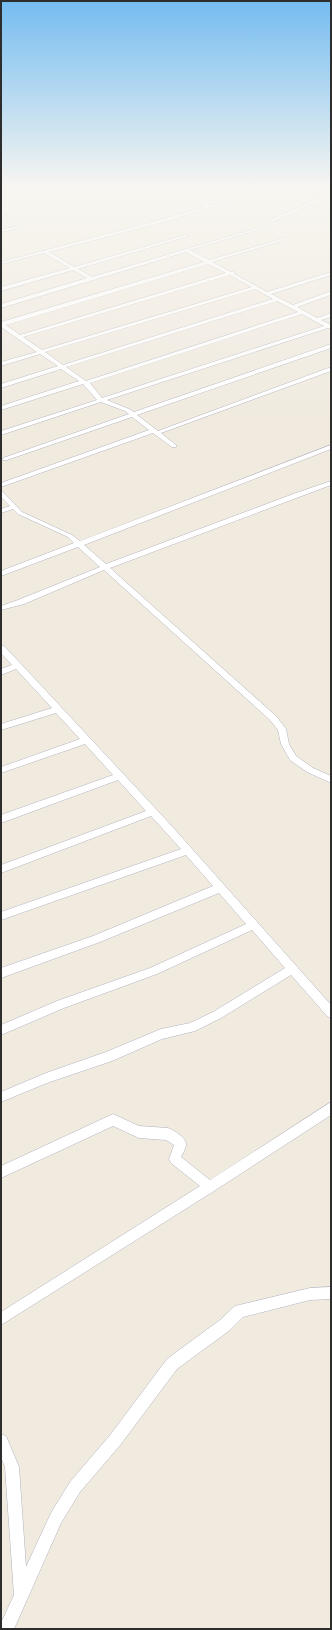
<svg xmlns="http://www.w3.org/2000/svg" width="332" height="1630" font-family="'Golos Text',sans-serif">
<rect width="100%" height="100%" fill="#f0eadf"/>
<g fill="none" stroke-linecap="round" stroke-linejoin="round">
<defs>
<g id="street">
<path d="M162 189H169L200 199 221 189H227L203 200 210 205 223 204 257 189H263L226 206 211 207 175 219 49 252 74 267 185 235 189 236 78 269 92 277 268 225V227L190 250 209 260 285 238V240L212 262 231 272H234V274L267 292 331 272V275L271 294 293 305 331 291V295L297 307 317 318 331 313V317L321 320 331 325V328H328L107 400 129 409 134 412 331 344V348L137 415 158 431 331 367V371L161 433 176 445V447H172L153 433 1 487V483L149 430 132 417 7 460H3V458L129 414 125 411 101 402 1 435V431L97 400 83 384 1 410V406L79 381 61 369 1 388V384L58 366 40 354 1 366V362L37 352 1 327V322L204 262 186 252 1 308V304L87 278 73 270 1 291V287L70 268 44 253 1 264V262L171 217 206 206 198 201ZM208 264 226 273 20 335 6 325ZM230 275 252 287 42 350 23 337ZM255 289 273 299 63 365 45 352ZM277 301 298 312 86 381 66 367ZM302 314 324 326 102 398 90 383Z"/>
<polygon points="329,193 331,193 331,196 272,222 268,221"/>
<polygon points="8,216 8,218 1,219 1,217"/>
<polygon points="17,226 19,228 1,232 1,230"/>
<polygon points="331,445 331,449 84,545 106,564 296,493 331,481 331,485 110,568 276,716 286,729 289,744 296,756 313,768 331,776 331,783 307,772 290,760 281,744 278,730 270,720 104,570 24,604 1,610 1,606 18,600 100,567 78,547 1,576 1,571 74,543 68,537 18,514 13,509 1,513 1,509 10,506 1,497 1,491 3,492 22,512 72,535 80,541"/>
<polygon points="1,645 4,646 21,664 169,823 331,1005 331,1018 327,1016 291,975 221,1018 195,1031 162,1039 112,1061 47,1083 1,1102 1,1092 46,1073 106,1052 161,1029 190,1023 213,1012 285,968 252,930 157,974 64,1008 1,1035 1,1025 57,1001 150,968 246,924 219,893 100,942 1,978 1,968 93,936 213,886 186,855 1,920 1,912 181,849 151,816 1,873 1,865 146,811 118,780 1,823 1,815 113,775 85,744 1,773 1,767 80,739 56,713 1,730 1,724 52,708 16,669 1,675 1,669 12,665 1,653"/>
<path d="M331 1102V1115L214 1191 1 1325V1312L200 1186 171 1163 169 1159 174 1145 166 1140 139 1138 113 1126 1 1178V1166L113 1114 139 1126 168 1128C173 1130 186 1137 186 1144 186 1148 183 1153 181 1157L210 1180Z"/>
<polygon points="331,1287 331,1299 310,1300 243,1317 230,1330 177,1369 121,1444 80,1492 61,1523 14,1629 1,1629 1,1623 14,1595 5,1467 1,1457 1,1434 6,1436 19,1467 26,1567 51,1513 70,1482 111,1434 167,1359 220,1320 235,1306 310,1288"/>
</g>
</defs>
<use href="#street" stroke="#b2b4c2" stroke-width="1"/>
<use href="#street" fill="#fff" fill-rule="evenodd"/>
</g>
<linearGradient id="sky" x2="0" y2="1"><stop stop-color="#74bcf0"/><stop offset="0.45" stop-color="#f8f6f1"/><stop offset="1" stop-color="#f8f6f1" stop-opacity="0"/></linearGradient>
<rect width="332" height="417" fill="url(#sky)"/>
<rect width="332" height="1630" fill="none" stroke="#2d2d2d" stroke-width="4"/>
</svg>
